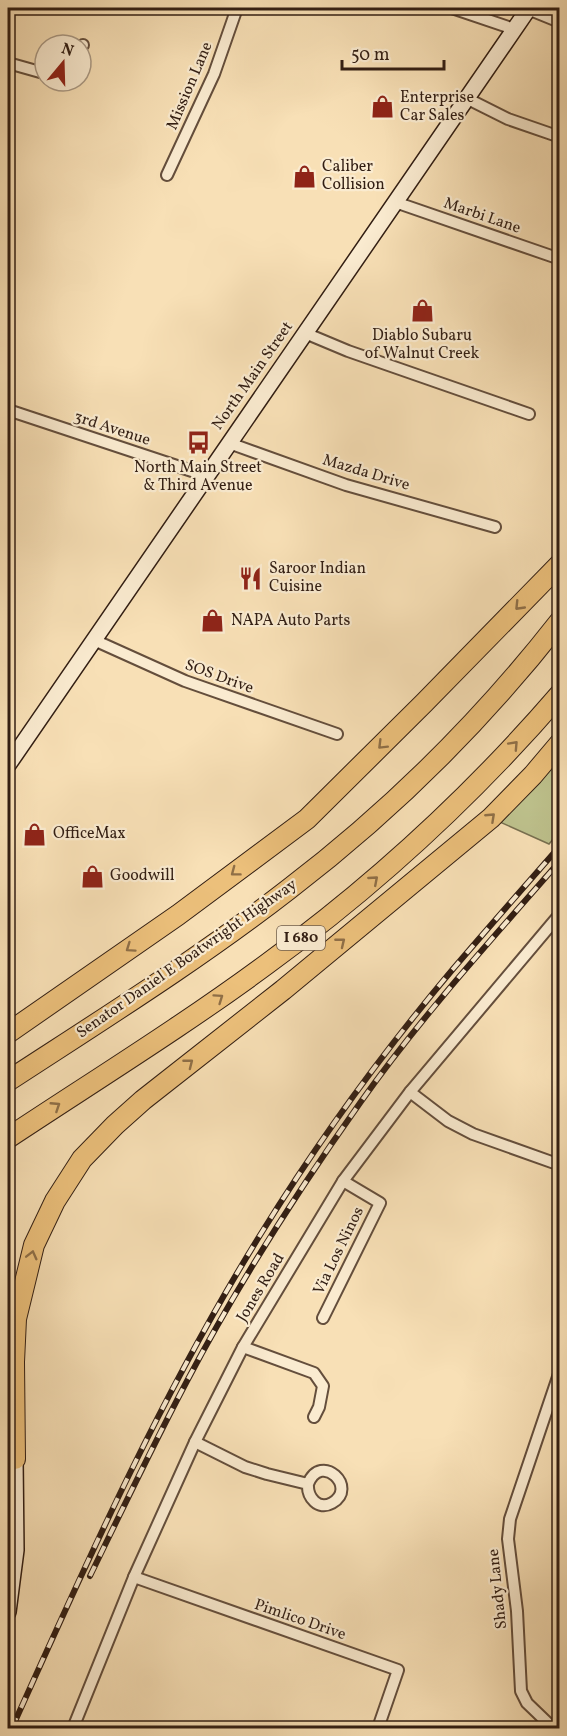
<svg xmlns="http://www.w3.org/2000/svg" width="567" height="1736" font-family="Vollkorn,serif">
<rect width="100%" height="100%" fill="#f8e0b6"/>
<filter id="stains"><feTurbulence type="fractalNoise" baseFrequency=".00333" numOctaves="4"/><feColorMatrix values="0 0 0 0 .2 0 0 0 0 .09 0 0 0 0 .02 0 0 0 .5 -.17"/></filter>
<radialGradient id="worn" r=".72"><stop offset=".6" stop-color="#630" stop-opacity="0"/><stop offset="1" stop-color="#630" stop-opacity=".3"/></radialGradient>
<polygon fill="#bec28d" stroke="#787050" stroke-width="1.5" points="559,743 559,832 549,844 491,818"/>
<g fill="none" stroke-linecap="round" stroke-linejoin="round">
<defs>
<g id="street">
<polyline points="452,8 514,29"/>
<polyline points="528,9 560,22"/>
<polyline points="81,47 83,45"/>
<polyline points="8,63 40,72 45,72"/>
<polyline points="466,98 508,119 560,137"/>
<polyline points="167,175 214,74 237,8"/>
<polyline points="395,202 560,259"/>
<polyline points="305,333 348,351 529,414"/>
<polyline points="8,410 207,476"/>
<polyline points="229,443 346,485 495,527"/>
<polyline points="94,640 185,681 337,734"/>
<polyline points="410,1092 448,1121 473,1134 560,1165"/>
<polyline points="323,1318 380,1203 343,1181"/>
<polyline points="243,1347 314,1373 323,1386 319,1407 314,1417"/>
<path d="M195 1442 245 1467 267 1474 308 1484C307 1497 318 1511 332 1503 359 1488 321 1451 308 1484"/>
<polyline points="134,1577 398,1670 378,1728"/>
<polyline points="73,1728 134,1577 195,1442 243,1347 343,1181 410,1092 560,914"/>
<polyline points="553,1728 527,1703 521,1691 517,1611 508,1539 510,1519 560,1371"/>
</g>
<g id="secondary">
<polyline points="8,765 529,8"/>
<polyline points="8,1462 15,1459 16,1550 8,1612"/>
</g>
<g id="highway">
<polyline points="8,1033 178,915 307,819 424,703 560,564"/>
<path d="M8 1081C103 1019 199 959 289 889 391 811 481 722 560 621"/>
<path d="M8 1138C94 1081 183 1026 267 964 374 886 473 795 560 694"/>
<polyline points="15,1459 14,1362 16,1319 34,1245 55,1201 82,1159 115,1125 143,1100 283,990 491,818 533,775 560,743"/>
</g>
</defs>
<use href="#street" stroke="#644e3c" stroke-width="14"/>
<use href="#secondary" stroke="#321e13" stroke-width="18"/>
<use href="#highway" stroke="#321e13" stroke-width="22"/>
<use href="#street" stroke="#faebd0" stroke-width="10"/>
<use href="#secondary" stroke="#faebd0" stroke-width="15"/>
<use href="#highway" stroke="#ecc07b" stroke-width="20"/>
<defs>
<g id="rail">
<path d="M90 1576C122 1510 153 1445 187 1381 238 1284 297 1192 360 1103 420 1018 491 940 560 861"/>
<path d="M12 1728C88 1559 163 1391 262 1232 319 1140 383 1052 453 969 488 928 524 887 560 846"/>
</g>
</defs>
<use href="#rail" stroke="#321e13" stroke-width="6"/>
<use href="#rail" stroke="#faebd0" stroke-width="4" stroke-dasharray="11" stroke-linecap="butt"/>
</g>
<defs><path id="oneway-chevron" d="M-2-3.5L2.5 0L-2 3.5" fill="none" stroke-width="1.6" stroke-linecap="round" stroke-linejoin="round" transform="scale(1.5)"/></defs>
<g stroke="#8f6f47">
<use href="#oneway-chevron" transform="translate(519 606) rotate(134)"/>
<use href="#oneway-chevron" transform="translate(382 745) rotate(135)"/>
<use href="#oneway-chevron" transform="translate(514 745) rotate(-47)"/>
<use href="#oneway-chevron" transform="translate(491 817) rotate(-43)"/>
<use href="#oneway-chevron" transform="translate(235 872) rotate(143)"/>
<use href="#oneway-chevron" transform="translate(374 880) rotate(-41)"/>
<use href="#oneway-chevron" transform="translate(341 942) rotate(-39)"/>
<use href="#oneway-chevron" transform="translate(130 948) rotate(145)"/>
<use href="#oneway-chevron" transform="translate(219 998) rotate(-35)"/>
<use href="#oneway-chevron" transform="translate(189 1063) rotate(-38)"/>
<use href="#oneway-chevron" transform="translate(56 1106) rotate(-33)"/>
<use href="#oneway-chevron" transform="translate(32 1255) rotate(-76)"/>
</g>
<defs>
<symbol id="shop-bare" viewBox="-9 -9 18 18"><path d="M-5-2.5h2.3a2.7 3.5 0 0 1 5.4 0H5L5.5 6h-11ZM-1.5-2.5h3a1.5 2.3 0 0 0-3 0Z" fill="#8f2418" stroke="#faebd0" stroke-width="2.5" paint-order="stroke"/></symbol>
<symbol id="bus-bare" viewBox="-9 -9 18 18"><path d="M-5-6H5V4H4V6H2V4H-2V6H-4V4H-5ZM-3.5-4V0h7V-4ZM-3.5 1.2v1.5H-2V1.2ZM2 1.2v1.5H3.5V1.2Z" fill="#8f2418" stroke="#faebd0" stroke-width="2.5" paint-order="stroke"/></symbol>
<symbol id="restaurant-bare" viewBox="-9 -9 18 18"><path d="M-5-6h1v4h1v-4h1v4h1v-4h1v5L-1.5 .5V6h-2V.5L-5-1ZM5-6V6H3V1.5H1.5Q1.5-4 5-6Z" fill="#8f2418" stroke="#faebd0" stroke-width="2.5" paint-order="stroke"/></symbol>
</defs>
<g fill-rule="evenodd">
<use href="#shop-bare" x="366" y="90" width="33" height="33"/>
<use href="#shop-bare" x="288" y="160" width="33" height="33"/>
<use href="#shop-bare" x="406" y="294" width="33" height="33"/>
<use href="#bus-bare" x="182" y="426" width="33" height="33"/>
<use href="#restaurant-bare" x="234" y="562" width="33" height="33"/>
<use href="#shop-bare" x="196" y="604" width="33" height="33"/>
<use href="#shop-bare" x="18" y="818" width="33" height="33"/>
<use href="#shop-bare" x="76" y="860" width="33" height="33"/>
</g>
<g text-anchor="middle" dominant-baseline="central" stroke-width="4.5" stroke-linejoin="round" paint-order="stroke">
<rect fill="#faebd0" stroke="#6e5c4c" stroke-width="1.5" x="277" y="926" width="48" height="24" rx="4.5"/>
<g font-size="15" font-weight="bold" fill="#321e13">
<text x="301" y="938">I 680</text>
</g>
<g font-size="16" fill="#321e13" stroke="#faebd0">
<text transform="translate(190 86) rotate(-67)">Mission Lane</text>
<text transform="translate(482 216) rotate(19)">Marbi Lane</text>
<text transform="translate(253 376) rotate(-55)">North Main Street</text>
<text transform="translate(112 429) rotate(18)">3rd Avenue</text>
<text transform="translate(366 473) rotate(17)">Mazda Drive</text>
<text transform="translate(219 677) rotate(20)">SOS Drive</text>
<text transform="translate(187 959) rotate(-35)">Senator Daniel E Boatwright Highway</text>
<text transform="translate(339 1251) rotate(-64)">Via Los Ninos</text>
<text transform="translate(261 1288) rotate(-59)">Jones Road</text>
<text transform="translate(498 1589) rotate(-96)">Shady Lane</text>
<text transform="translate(300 1620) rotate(19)">Pimlico Drive</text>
</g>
<g font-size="16" fill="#321e13" stroke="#faebd0" text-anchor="start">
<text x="400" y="98">Enterprise<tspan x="400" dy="18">Car Sales</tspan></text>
<text x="322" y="167">Caliber<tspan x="322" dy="18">Collision</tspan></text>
<text x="422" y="336" text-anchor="middle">Diablo Subaru<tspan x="422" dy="18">of Walnut Creek</tspan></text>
<text x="198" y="468" text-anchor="middle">North Main Street<tspan x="198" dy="18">&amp; Third Avenue</tspan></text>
<text x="269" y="569">Saroor Indian<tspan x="269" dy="18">Cuisine</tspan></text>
<text x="231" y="621">NAPA Auto Parts</text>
<text x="53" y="834">OfficeMax</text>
<text x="110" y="876">Goodwill</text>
</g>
</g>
<rect width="567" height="1736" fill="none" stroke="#f8e0b6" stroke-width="30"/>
<rect x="9" y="9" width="549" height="1718" fill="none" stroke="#321e13" stroke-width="3"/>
<rect x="15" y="15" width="537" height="1706" fill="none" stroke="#321e13" stroke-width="1.5"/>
<g transform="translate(63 63) rotate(19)"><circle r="28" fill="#faebd0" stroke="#aa9984" stroke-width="1.5"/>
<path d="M0-4.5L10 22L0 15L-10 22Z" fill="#8f2418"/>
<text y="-9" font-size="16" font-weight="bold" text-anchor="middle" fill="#321e13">N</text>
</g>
<path d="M342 60v9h102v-9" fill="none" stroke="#321e13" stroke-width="3"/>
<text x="351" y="60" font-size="18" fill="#321e13" stroke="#faebd0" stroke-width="4.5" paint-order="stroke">50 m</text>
<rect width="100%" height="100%" filter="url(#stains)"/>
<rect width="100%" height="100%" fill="url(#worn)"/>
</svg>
